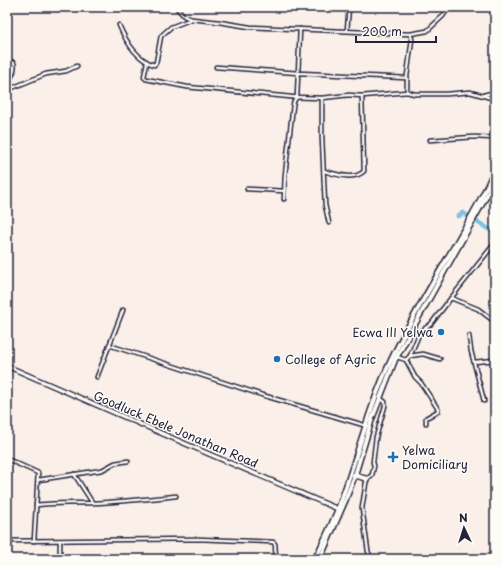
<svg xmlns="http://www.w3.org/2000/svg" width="502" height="566" font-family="'Playpen Sans',sans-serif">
<rect width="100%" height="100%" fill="#fbefe9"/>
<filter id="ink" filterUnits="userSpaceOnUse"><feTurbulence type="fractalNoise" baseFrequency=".025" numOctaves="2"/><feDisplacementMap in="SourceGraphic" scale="8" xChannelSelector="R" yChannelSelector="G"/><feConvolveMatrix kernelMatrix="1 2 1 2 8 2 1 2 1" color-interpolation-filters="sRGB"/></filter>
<g filter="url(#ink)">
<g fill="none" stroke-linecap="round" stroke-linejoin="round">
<polyline stroke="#7ec3df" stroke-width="5" points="458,216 463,213 490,230"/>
<defs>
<g id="street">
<polyline points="176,7 184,16 191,19"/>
<path d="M119 25C126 42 137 59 154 65L156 63 161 36 171 27 192 19 219 22 250 27 410 34 427 31 443 16 449 7"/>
<polyline points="347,30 349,7"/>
<path d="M7 59 14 63C16 71 11 77 7 85"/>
<polyline points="147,62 144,77 146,79 187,87 291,97 322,98 349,95 362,96 407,92 415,94 447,94 470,92 495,99"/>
<polyline points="216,67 299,73 407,78"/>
<polyline points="7,90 46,74 66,71 77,66"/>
<polyline points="407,92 407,76 412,39 410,34"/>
<polyline points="484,95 495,92"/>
<polyline points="322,98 322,138 325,205 329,223"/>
<polyline points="430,140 474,137 495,138"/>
<path d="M324 171C335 174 355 181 364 171L362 96"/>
<polyline points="247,189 284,191"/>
<polyline points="284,199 285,175 293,105 294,101 297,97 300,29"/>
<polyline points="451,298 495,243"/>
<polyline points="469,336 471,351 484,401"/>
<polyline points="109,345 262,395 367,426"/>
<polyline points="410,356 423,354 440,359"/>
<polyline points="397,357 406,360 415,377 421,383 438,409 438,411 426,418 426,423"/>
<polyline points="406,360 410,356 420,332 431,324 451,298 478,309 495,322"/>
<polyline points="474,362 495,360"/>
<polyline points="97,377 123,310"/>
<polyline points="7,459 38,473 34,541"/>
<polyline points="74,474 92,502"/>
<polyline points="38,480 102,470 115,463 128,461"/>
<path d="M36 505C55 503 73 503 92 503 120 502 148 499 176 496"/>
<polyline points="7,541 198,539 273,542 275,544 276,559"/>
<polyline points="60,559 60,541"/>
<polyline points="371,559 368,551 362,508 366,483 367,479 372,475 374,466 373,462 376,437 385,406 385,402 380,398"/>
</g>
<polyline id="secondary" points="7,366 209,454 338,509"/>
<g id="primary">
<polyline points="354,475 367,479"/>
<path d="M315 559C325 538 336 517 343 495 359 450 370 404 391 360 411 318 436 278 459 238 472 215 486 192 495 168"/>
<polyline points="320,559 346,499 355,475 372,419 395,360 495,181"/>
</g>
</defs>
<use href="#street" stroke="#22223b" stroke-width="5.5"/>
<use href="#secondary" stroke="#22223b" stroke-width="6"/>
<use href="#primary" stroke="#22223b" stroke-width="7"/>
<use href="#street" stroke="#fdfcf7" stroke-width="2.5"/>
<use href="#secondary" stroke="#fdfcf7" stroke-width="3.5"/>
<use href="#primary" stroke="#fdfcf7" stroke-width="4"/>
</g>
</g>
<g fill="#1f6fb2" stroke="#fdfcf7" stroke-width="1.5">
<circle cx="441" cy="332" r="4"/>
<circle cx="277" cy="359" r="4"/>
<path d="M391 451h4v4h4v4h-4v4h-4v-4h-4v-4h4z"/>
</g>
<g text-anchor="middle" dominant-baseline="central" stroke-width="3" stroke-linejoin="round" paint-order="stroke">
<g font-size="12" fill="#22223b" stroke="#fdfcf7" text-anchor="start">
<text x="433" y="332" text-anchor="end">Ecwa III Yelwa</text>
<text x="285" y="359">College of Agric</text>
<text x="402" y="450">Yelwa<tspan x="402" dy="14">Domiciliary</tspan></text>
</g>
<g font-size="12" fill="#22223b" stroke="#fdfcf7">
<text transform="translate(176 429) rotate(23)">Goodluck Ebele Jonathan Road</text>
</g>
</g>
<rect width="502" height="566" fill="none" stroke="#fdfcf7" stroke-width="24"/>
<rect x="12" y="12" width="478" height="542" fill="none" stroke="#22223b" stroke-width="1.5" filter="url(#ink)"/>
<g transform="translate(464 528) rotate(356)" stroke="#fdfcf7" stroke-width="3" paint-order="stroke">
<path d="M0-3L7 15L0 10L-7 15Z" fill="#22223b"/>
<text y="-6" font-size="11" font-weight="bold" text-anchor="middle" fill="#22223b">N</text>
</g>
<path d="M356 36v6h80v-6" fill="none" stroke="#22223b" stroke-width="2"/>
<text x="362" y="36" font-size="12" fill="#22223b" stroke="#fdfcf7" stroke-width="3" paint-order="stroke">200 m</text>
</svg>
